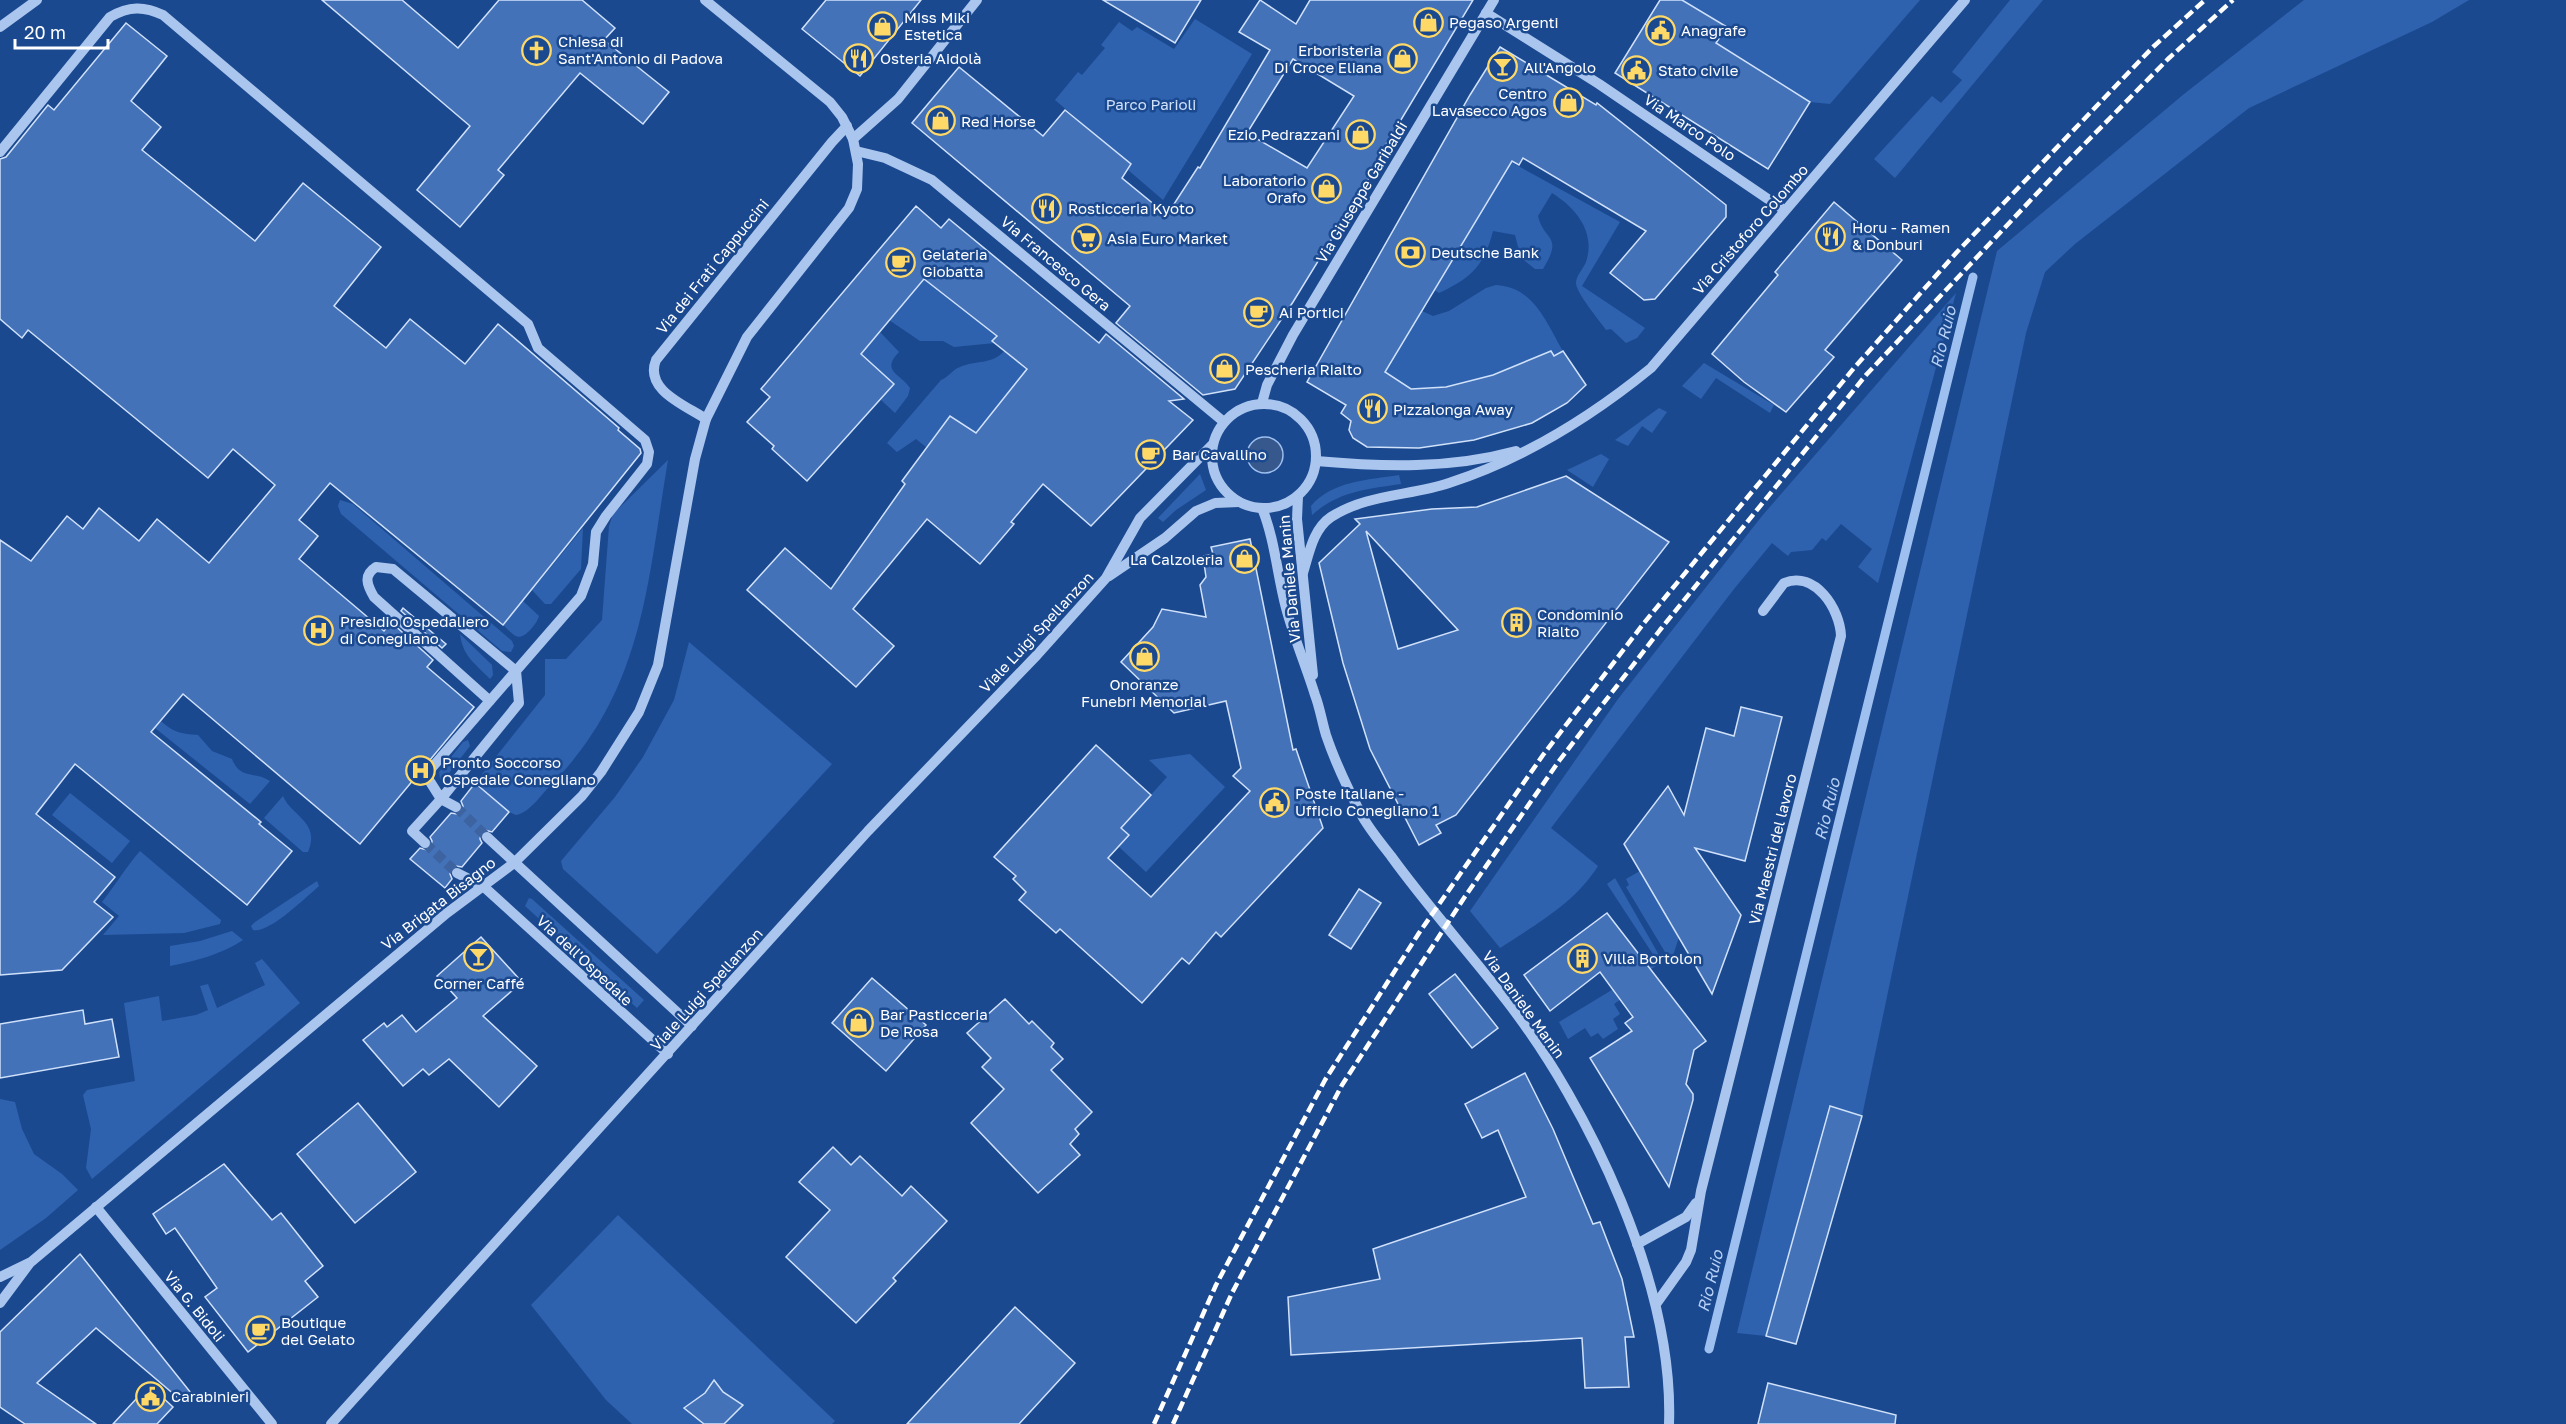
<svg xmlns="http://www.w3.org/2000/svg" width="2566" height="1424" font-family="'Golos Text',sans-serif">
<rect width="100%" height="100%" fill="#1b4990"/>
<g fill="#2e62ae">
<polygon points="1682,0 1920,0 1830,104 1810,102 1716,43 1727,27"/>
<polygon points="2010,0 2043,0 1895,178 1874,159 1932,96 1941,103 1962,80 1952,72"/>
<polygon points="2304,0 2469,0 2432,22 2249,108 2075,244 2045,272 2026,333 1862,1116 1829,1106 1766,1336 1737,1333 1997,251 2184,94"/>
<polygon points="1195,19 1252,54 1163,200 1127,169 1130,164 1055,100 1078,72 1082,75 1105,48 1101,45 1119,22 1132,31 1137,27 1174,49"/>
<path d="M1511 162 1620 222 1582 286 1645 328 1637 338 1626 343 1611 329 1606 330C1600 321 1576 293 1576 283 1576 276 1583 269 1586 262 1596 232 1576 208 1552 193L1538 216C1544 242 1564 234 1543 269H1535L1521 258 1515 235 1493 231C1484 266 1471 278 1439 293L1434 290Z"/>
<polygon points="926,276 939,287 937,290 997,336 993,341 995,343 954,347 943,341 920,341 889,320"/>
<path d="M1496 285C1534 287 1546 322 1563 351L1554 356 1550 351C1519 366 1447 398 1413 389 1403 387 1393 377 1385 372L1422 311 1433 316 1449 311 1486 288Z"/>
<path d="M1956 293 1878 583 1858 567 1872 549 1841 524 1826 541 1822 538 1812 550 1791 552 1788 556 1772 543 1734 589 1551 828 1598 866C1575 903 1535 925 1500 948L1470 911 1618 699 1762 516Z"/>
<path d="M880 332 899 352C880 371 901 374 910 388L908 396 895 413 881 400 894 384 861 354Z"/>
<path d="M1004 351 1027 369 976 433 950 416 926 447 916 439 897 452 887 443 941 380C949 377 953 369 960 367 976 360 992 365 1004 351Z"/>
<polygon points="1704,363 1774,405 1770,413 1716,378 1701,399 1682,386"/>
<polygon points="1659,408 1667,412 1652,433 1642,426 1628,446 1615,440"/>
<polygon points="1601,454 1609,459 1593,487 1567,470"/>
<path d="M668 460C647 584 644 691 550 786 541 795 529 813 516 815L509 812 475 783 545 695V659H566L602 620 609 526 613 514Z"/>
<polygon points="1200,474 1206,490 1176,510 1163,522 1158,518"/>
<path d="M1399 475 1401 484C1367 489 1339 491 1312 515L1311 506C1332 481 1368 480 1399 475Z"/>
<polygon points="340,500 353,504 512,641 514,646 511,652 502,651 341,514 338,506"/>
<polygon points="583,528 581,569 551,604 545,604 532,590"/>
<path d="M523 601 539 616C537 622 535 624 531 629 518 643 515 636 503 625Z"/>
<path d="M460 634 492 665 493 675 490 679C475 663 463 657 460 634Z"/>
<polygon points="689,642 832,764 657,954 563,869 561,861 615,797 643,757 674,700"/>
<path d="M161 721C173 732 181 734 198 735L212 751 232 759C240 780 255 771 270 781L250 804 155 728Z"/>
<polygon points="468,740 470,746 446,777 443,780 440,779 439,772 463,742"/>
<polygon points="1190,754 1225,787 1146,872 1118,846 1129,835 1121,828 1167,777 1149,760"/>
<polygon points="70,793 130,841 112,863 52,815"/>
<path d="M283 796C291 816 321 822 308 852H303L264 818Z"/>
<path d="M140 851 221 920 220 924 184 933 103 935 119 916 102 902C116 884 126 867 140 851Z"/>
<polygon points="1640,871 1679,937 1671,962 1626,887 1629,885 1626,879"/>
<polygon points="1615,878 1663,962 1651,969 1648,980 1614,1004 1620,1014 1613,1019 1618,1029 1603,1039 1598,1033 1591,1037 1585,1028 1568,1039 1559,1022 1658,962 1607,884"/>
<path d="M317 881 319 886C306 897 269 934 253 930L251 926 255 922Z"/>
<polygon points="529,898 532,899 644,1000 637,1008 525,906"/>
<path d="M232 931 243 940C222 954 196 961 170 966V946L200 941Z"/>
<polygon points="262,959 300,1003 92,1179 86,1168 91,1129 83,1095 87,1090 135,1081 124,1003 159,996 162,1021 196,1015 208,1010 200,986 208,984 217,1008 265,985 255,963"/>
<polygon points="0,1099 15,1102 22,1129 34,1154 62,1174 78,1190 46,1218 0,1250"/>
<polygon points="618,1215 835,1421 832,1424 632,1424 606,1400 531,1305"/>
</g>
<circle fill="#36588c" stroke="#9dc0f0" stroke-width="1.5" cx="1265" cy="455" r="18"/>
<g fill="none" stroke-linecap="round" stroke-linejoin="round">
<polyline stroke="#9dc0f0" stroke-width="9" points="1709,1349 1973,277"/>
</g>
<g fill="#4472b8" stroke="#d0e1fa" stroke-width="1.5" fill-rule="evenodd">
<polygon points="322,0 402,0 458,48 499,0 582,0 615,28 604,40 669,92 643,124 580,73 498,170 504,175 460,227 417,190 470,126"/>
<polygon points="826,0 921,0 860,76 802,29"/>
<polygon points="1103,0 1201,0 1175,43"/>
<path d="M1260 0 1296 24 1310 0H1473L1384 148 1386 149 1374 170 1293 302 1235 389 1203 395 1116 323 1130 306 912 123 959 67 1043 136 1065 110 1131 164 1122 178 1167 215 1198 167 1200 168 1270 50 1239 32ZM1293 59 1354 96 1307 168 1247 133Z"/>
<polygon points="1660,0 1682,0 1727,27 1716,43 1810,102 1768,169 1615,73"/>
<polygon points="126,23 167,56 131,101 161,127 142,150 255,241 303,183 381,247 334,306 386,348 410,319 465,364 498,324 619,428 618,430 640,449 641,453 503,625 330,483 299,520 318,536 299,559 384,631 391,622 433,660 427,667 474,707 360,844 183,694 151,732 261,822 259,824 292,851 247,905 75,764 36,814 115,877 94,902 113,917 62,970 0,975 0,540 31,561 67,516 83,529 99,508 139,541 157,519 209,563 275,485 233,449 208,478 28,330 22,338 0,319 0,159 6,157 48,105 54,110"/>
<polygon points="1500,47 1596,105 1597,103 1726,205 1726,217 1655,299 1644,300 1610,273 1646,231 1523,158 1519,165 1512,161 1385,372 1411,389 1446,387 1493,375 1551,351 1554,356 1563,351 1586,385 1567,403 1532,423 1474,440 1419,448 1367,447 1353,438 1349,430 1351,421 1341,413 1346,405 1307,382 1470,95"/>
<polygon points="1834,202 1902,260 1825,350 1834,357 1786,412 1744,382 1712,354 1778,275 1775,272"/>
<polygon points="916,206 941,228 949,219 1099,343 1106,334 1184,399 1169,401 1193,420 1091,526 1043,484 1011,522 1014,524 980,564 927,519 853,609 894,646 856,687 747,590 785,548 831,589 905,484 902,481 950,416 976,433 1027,369 992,341 997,336 924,279 861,354 894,384 807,481 772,449 774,446 747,422 770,397 761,389"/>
<path d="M1566 476 1669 542 1456 815 1436 825 1441 833 1419 845 1370 749 1343 663 1319 563 1360 524 1355 519 1432 509 1477 507ZM1366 531 1458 630 1398 649Z"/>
<polygon points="1250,539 1293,750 1296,749 1323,828 1221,937 1216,932 1189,964 1182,958 1142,1003 1060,929 1056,933 1019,900 1026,892 1013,879 1016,876 994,857 1096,745 1151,795 1121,828 1129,835 1108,858 1151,897 1250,791 1233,776 1241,768 1226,701 1174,713 1121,662 1153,627 1162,609 1206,617 1200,585 1206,577 1203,556 1213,554 1211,547"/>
<polygon points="403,608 446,644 442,648 401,611"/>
<polygon points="1741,707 1782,717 1745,861 1695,848 1741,915 1712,994 1624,844 1668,786 1684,815 1706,728 1734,736"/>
<polygon points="475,783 509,812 492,832 485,830 481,832 480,839 482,843 462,867 456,866 451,869 450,874 452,879 445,888 410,859 420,848 427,850 431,848 432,841 430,837 451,813 457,814 462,811 463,806 461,801"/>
<polygon points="1359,889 1381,903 1351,949 1329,935"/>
<polygon points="1607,913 1706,1041 1694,1050 1686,1084 1693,1094 1693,1100 1669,1187 1590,1058 1632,1031 1625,1023 1633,1017 1600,972 1550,1011 1524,975"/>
<polygon points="481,937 522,982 483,1016 537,1066 499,1107 449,1059 429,1075 423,1069 403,1086 363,1040 384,1023 387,1027 402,1015 416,1032 457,998 437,976"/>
<polygon points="1455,974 1498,1028 1472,1048 1429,994"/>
<polygon points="872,978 926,1025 886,1071 832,1023"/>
<polygon points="1005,999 1029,1024 1032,1021 1054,1043 1051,1047 1063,1059 1051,1070 1092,1112 1075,1129 1079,1134 1070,1144 1080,1155 1038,1193 971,1123 1004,1089 982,1067 991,1058 967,1033"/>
<polygon points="83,1010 85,1024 112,1019 119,1057 0,1078 0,1024"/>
<polygon points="1525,1073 1553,1129 1593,1224 1600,1222 1622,1279 1634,1337 1625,1337 1629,1387 1585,1388 1582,1338 1291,1355 1288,1297 1380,1279 1373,1249 1526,1197 1498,1130 1482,1138 1465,1104"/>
<polygon points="358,1103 416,1172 355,1223 297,1154"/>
<polygon points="1830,1106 1862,1116 1796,1344 1766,1336"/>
<polygon points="833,1147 851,1165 860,1156 902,1196 911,1186 947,1221 893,1278 896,1281 856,1323 786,1257 830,1210 799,1182"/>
<polygon points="224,1164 272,1220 281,1213 323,1266 305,1281 318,1297 248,1352 205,1297 217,1288 175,1228 166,1234 153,1214"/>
<polygon points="80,1254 191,1393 183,1402 96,1328 37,1383 96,1424 25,1424 0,1407 0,1332"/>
<polygon points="1015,1307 1075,1363 1019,1424 907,1424"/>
<polygon points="714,1380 723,1392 743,1405 724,1424 704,1424 684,1408 705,1393"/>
<polygon points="1768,1383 1896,1415 1895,1424 1758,1424"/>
<polygon points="149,1385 173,1407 157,1424 113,1424"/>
</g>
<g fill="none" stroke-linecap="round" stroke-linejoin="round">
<g stroke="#3d64a1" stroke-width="10" stroke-dasharray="10 5" stroke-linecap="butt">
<polyline points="456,807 487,837"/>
<polyline points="425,843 457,873"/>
</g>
<g stroke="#aac6ee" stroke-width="10">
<polyline points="1486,13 1599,84 1784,210"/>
<polyline points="0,27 37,0"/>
<polyline points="853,139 898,99 977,0"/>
<polyline points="856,151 885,158 932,180 1224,422"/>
<path d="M0 152 110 17C129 6 144 6 163 15L528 324 538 348 645 440 649 452 647 464 606 516 596 532 593 564 581 596 429 771V780L441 799 519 703 516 671 393 569 376 567C363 575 367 585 374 597L490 701"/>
<polyline points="1262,403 1267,385 1293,335 1494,0"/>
<circle cx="1264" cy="456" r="52"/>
<path d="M706 419C685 405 644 390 656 360L832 142 847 126"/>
<path d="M1316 461C1384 467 1450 469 1516 451"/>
<polyline points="1298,496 1297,519 1313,675"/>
<path d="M1262 508C1275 540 1277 574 1286 608 1294 638 1306 666 1315 695 1320 708 1322 722 1326 735 1335 762 1348 789 1361 814 1369 829 1381 843 1391 856 1427 906 1469 952 1506 1000 1590 1108 1674 1286 1669 1424"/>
<path d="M1303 573C1309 554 1313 529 1331 517 1367 494 1410 496 1449 483 1523 459 1591 417 1651 368L1965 0"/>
<polyline points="1109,576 1165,538 1196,511 1215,503 1239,502"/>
<polyline points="487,837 692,1026"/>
<polyline points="425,843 412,831 441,799 456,807"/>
<polyline points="457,873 483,886 668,1054"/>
<polyline points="96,1207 272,1424"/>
<polyline points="1637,1244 1686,1217 1696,1203"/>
<polyline points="0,1277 31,1262 447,913 514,863 582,796 601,772 639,712 658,665 695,459 706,419 747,337 849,208 857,189 858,164 853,139 842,117 830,102 705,0"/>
<polyline points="0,1303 29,1264"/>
<path d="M1656 1304 1686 1262 1691 1250 1701 1191 1841 636C1840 609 1815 570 1784 583L1763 611"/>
<polyline points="331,1424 868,831 1037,655 1106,578 1140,518 1212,445"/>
</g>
<g stroke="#fff" stroke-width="4.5" stroke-dasharray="10 4.5" stroke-linecap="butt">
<polyline points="1154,1424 1216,1285 1325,1080 1419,933 1543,755 1644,623 1854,368 1957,252 2153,47 2205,0"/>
<polyline points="1173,1424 1232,1293 1342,1085 1464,898 1559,761 1660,630 1866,375 2060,169 2168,59 2233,0"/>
</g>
</g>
<defs>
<symbol id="shop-ring" viewBox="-11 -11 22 22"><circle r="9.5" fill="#1b4990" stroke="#ffd967" stroke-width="1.5"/><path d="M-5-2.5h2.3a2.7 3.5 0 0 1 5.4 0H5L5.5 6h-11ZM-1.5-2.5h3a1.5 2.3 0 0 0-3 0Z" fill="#ffd967"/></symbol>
<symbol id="civic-ring" viewBox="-11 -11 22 22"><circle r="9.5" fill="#1b4990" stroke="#ffd967" stroke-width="1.5"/><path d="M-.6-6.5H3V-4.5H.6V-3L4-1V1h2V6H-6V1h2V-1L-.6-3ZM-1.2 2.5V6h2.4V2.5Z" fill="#ffd967"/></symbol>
<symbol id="church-ring" viewBox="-11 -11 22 22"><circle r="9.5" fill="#1b4990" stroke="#ffd967" stroke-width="1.5"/><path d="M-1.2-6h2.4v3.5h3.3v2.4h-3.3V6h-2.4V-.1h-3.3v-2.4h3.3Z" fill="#ffd967"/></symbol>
<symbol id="restaurant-ring" viewBox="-11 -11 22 22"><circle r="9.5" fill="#1b4990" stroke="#ffd967" stroke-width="1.5"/><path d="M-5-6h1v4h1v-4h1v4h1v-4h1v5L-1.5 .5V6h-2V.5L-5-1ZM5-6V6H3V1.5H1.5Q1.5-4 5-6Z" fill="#ffd967"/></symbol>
<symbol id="bar-ring" viewBox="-11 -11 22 22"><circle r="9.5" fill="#1b4990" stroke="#ffd967" stroke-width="1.5"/><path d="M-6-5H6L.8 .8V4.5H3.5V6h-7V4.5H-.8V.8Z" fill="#ffd967"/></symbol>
<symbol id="supermarket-ring" viewBox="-11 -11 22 22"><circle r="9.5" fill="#1b4990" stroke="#ffd967" stroke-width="1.5"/><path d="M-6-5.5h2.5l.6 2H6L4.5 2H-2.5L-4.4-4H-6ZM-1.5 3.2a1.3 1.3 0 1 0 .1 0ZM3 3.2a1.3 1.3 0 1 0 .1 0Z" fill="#ffd967"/></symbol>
<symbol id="bank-ring" viewBox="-11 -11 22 22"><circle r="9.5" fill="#1b4990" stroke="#ffd967" stroke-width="1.5"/><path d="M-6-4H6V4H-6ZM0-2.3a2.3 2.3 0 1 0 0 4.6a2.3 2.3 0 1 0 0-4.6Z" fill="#ffd967"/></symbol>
<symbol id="cafe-ring" viewBox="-11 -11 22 22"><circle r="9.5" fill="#1b4990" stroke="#ffd967" stroke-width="1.5"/><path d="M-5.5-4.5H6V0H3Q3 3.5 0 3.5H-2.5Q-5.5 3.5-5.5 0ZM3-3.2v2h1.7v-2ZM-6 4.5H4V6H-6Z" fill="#ffd967"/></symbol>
<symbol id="building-ring" viewBox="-11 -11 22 22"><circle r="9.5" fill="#1b4990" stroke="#ffd967" stroke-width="1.5"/><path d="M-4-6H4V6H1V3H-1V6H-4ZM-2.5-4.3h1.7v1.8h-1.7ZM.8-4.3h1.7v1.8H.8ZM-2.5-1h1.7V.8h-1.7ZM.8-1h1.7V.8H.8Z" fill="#ffd967"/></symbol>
<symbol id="hospital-ring" viewBox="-11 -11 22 22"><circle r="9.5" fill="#1b4990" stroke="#ffd967" stroke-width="1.5"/><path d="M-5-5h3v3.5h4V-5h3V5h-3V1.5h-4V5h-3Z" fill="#ffd967"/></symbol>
</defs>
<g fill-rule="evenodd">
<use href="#shop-ring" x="1412" y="6" width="33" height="33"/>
<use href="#shop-ring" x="866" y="10" width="33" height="33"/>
<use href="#civic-ring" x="1644" y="14" width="33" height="33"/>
<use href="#church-ring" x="520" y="34" width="33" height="33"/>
<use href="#restaurant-ring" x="842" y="42" width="33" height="33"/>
<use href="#shop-ring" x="1386" y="42" width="33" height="33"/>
<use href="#bar-ring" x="1486" y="50" width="33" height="33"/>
<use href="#civic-ring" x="1620" y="54" width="33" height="33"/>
<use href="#shop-ring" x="1552" y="86" width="33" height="33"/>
<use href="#shop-ring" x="924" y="104" width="33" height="33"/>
<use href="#shop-ring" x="1344" y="118" width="33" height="33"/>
<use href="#shop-ring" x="1310" y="172" width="33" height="33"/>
<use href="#restaurant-ring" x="1030" y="192" width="33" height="33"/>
<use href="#restaurant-ring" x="1814" y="220" width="33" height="33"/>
<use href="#supermarket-ring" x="1070" y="222" width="33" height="33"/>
<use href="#bank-ring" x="1394" y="236" width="33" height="33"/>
<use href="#cafe-ring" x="884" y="246" width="33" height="33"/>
<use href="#cafe-ring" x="1242" y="296" width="33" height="33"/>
<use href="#shop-ring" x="1208" y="352" width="33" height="33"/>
<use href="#restaurant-ring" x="1356" y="392" width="33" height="33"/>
<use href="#cafe-ring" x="1134" y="438" width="33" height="33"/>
<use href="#shop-ring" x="1228" y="542" width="33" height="33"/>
<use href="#building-ring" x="1500" y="606" width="33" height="33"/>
<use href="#hospital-ring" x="302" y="614" width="33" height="33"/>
<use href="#shop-ring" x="1128" y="640" width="33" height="33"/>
<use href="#hospital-ring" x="404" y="754" width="33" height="33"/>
<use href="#civic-ring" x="1258" y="786" width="33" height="33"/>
<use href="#bar-ring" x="462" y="940" width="33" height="33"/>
<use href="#building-ring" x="1566" y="942" width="33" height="33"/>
<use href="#shop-ring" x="842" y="1006" width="33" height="33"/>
<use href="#cafe-ring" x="244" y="1314" width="33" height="33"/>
<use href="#civic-ring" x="134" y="1380" width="33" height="33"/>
</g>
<g text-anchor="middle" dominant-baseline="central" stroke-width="5" stroke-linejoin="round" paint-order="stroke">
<g font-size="15" fill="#fff" stroke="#1b4990" text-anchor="start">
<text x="904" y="17">Miss Miki<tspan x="904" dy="17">Estetica</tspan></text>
<text x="1449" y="22">Pegaso Argenti</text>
<text x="1681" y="30">Anagrafe</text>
<text x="558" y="41">Chiesa di<tspan x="558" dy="17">Sant'Antonio di Padova</tspan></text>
<text x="1382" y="50" text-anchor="end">Erboristeria<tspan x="1382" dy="17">Di Croce Eliana</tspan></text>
<text x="880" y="58">Osteria Aidolà</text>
<text x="1524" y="67">All'Angolo</text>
<text x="1658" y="70">Stato civile</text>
<text x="1547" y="93" text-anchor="end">Centro<tspan x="1547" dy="17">Lavasecco Agos</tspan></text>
<text x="961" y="121">Red Horse</text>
<text x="1340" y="134" text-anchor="end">Ezio Pedrazzani</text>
<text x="1306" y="180" text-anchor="end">Laboratorio<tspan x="1306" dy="17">Orafo</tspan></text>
<text x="1068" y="208">Rosticceria Kyoto</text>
<text x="1852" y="227">Horu - Ramen<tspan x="1852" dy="17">&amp; Donburi</tspan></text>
<text x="1107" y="238">Asia Euro Market</text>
<text x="1431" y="252">Deutsche Bank</text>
<text x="922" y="254">Gelateria<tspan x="922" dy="17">Giobatta</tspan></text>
<text x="1279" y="312">Ai Portici</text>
<text x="1245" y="369">Pescheria Rialto</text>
<text x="1393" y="409">Pizzalonga Away</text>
<text x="1172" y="454">Bar Cavallino</text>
<text x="1223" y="559" text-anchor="end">La Calzoleria</text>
<text x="1537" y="614">Condominio<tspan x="1537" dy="17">Rialto</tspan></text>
<text x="340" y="621">Presidio Ospedaliero<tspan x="340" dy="17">di Conegliano</tspan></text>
<text x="1144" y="684" text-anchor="middle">Onoranze<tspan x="1144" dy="17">Funebri Memorial</tspan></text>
<text x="442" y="762">Pronto Soccorso<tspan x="442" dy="17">Ospedale Conegliano</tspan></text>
<text x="1295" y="793">Poste Italiane -<tspan x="1295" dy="17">Ufficio Conegliano 1</tspan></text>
<text x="1603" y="958">Villa Bortolon</text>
<text x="479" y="983" text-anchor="middle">Corner Caffé</text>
<text x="880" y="1014">Bar Pasticceria<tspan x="880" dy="17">De Rosa</tspan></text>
<text x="281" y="1322">Boutique<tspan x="281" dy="17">del Gelato</tspan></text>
<text x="171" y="1396">Carabinieri</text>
</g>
<g font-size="15" fill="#d0e1fa" stroke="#1b4990">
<text x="1151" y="104">Parco Parioli</text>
</g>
<g font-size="15" fill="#fff" stroke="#1b4990">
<text transform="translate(1690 127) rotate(34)">Via Marco Polo</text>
<text transform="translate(1361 192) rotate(-59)">Via Giuseppe Garibaldi</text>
<text transform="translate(1750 229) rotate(-49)">Via Cristoforo Colombo</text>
<text transform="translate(1056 263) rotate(40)">Via Francesco Gera</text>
<text transform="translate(712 266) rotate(-51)">Via dei Frati Cappuccini</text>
<text transform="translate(1289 579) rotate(-95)">Via Daniele Manin</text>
<text transform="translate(1036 632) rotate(-47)">Viale Luigi Spellanzon</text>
<text transform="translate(1772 849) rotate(-76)">Via Maestri del lavoro</text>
<text transform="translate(438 903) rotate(-38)">Via Brigata Bisagno</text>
<text transform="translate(585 960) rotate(43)">Via dell'Ospedale</text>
<text transform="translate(706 989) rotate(-48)">Viale Luigi Spellanzon</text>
<text transform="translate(1524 1004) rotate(54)">Via Daniele Manin</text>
<text transform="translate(195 1306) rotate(51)">Via G. Bidoli</text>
</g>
<g font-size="16" font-style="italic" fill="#b6d0f5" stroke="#1b4990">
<text transform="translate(1943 337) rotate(-76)">Rio Ruio</text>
<text transform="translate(1827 809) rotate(-76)">Rio Ruio</text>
<text transform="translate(1710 1281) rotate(-76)">Rio Ruio</text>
</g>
</g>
<path d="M15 39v9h93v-9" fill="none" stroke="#ffffff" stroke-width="3"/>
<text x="24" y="39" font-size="18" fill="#ffffff" stroke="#1b4990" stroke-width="4.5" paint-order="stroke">20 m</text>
</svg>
